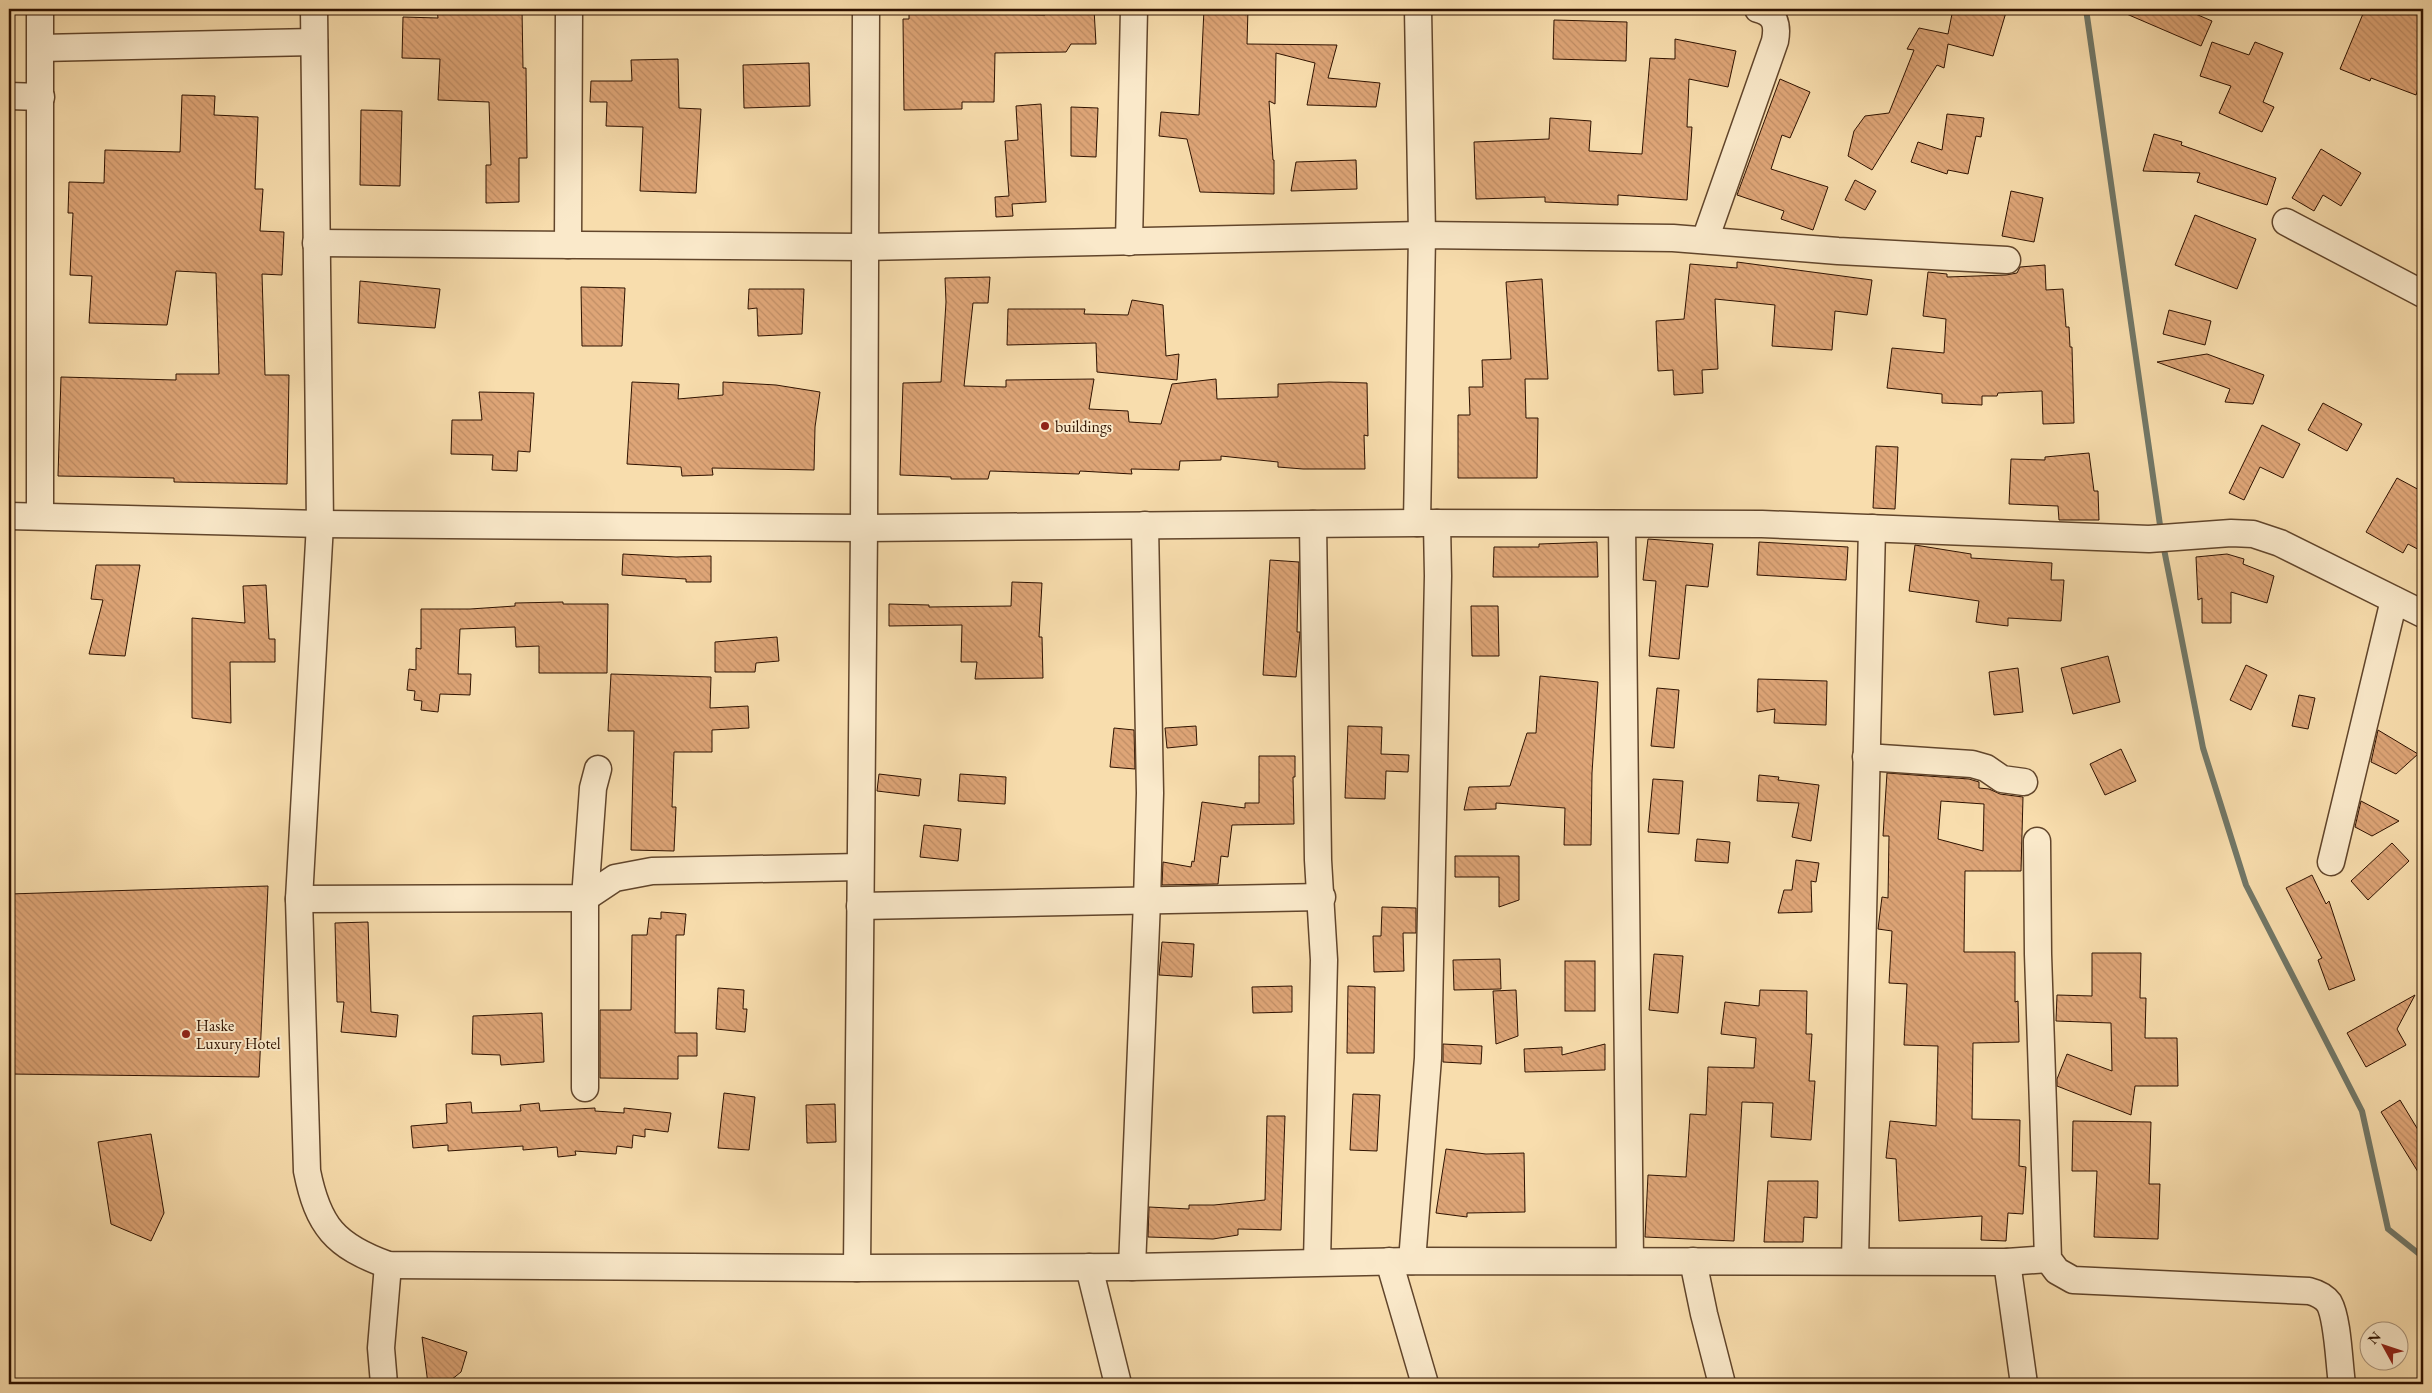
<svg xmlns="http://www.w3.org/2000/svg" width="2432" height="1393" font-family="'EB Garamond',serif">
<defs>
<pattern id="building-back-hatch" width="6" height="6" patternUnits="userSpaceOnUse" patternTransform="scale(1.25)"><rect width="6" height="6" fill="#dea577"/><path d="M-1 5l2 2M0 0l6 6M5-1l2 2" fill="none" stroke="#bf8d65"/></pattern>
</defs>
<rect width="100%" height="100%" fill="#f8ddad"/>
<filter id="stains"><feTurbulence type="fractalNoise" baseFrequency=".004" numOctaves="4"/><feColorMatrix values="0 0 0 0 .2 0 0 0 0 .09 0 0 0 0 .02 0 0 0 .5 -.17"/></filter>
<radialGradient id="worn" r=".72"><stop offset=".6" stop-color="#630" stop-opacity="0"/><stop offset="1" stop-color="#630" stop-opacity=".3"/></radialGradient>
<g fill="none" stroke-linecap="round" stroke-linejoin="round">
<g stroke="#717767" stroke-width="6">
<polyline points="2086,9 2161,532"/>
<polyline points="2163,544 2203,748 2246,885 2362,1111 2388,1229 2423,1257"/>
</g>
</g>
<g fill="url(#building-back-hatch)" stroke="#2f1200" fill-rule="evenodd">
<polygon points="437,9 522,9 523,68 526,68 527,158 519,158 519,202 486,203 486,165 491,165 489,102 438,100 440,59 402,58 403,17 438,18"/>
<polygon points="909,9 992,9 992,14 1045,15 1045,9 1094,9 1096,44 1071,44 1066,52 995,53 994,102 962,102 962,109 904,110 903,19 909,19"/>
<polygon points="1204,9 1248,9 1247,44 1337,45 1328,78 1380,83 1376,107 1307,105 1315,63 1276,53 1275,104 1269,101 1273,160 1274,160 1274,194 1200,192 1187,139 1159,136 1161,112 1199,115"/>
<polygon points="1953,9 2007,9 1993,56 1948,44 1944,68 1937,65 1872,170 1848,156 1854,131 1865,116 1889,113 1914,50 1907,49 1919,28 1948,34"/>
<polygon points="2115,9 2184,9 2212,21 2201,46"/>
<polygon points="2365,9 2413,9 2423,12 2423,75 2416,95 2371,78 2370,81 2340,69"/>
<polygon points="1554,20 1627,22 1626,61 1553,59"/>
<polygon points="1675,39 1736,51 1728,87 1689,79 1687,127 1692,127 1687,200 1618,195 1618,205 1545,202 1545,197 1476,199 1474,142 1549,139 1550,118 1591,121 1589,151 1642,154 1650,58 1675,59"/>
<polygon points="2212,42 2249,55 2255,42 2283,53 2263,102 2274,107 2262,132 2219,113 2231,86 2200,76"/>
<polygon points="678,59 679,108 701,109 696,193 640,191 643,127 606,126 607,102 590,102 591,81 632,81 631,60"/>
<polygon points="809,63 810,106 744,108 743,65"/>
<polygon points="1780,79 1810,92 1790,138 1782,135 1771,169 1828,187 1813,230 1781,219 1784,211 1737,195"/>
<polygon points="182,95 215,96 214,115 258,117 255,189 263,189 260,231 284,232 282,275 262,274 265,375 289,375 287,484 174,482 174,478 58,476 61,377 176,380 176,374 219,374 216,273 176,271 167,325 89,323 92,276 70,275 73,213 68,213 69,182 104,183 105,150 180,152"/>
<polygon points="1041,104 1046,202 1012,204 1013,216 996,217 995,197 1009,196 1005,141 1018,140 1016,106"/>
<polygon points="1071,107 1098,108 1096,157 1071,156"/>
<polygon points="361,110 402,111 400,186 360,185"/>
<polygon points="1947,114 1984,118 1981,137 1976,136 1968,174 1948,170 1947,174 1911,162 1918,142 1942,150"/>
<polygon points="2154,134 2182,142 2181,145 2276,178 2267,205 2197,182 2200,173 2143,171"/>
<polygon points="2321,149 2361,173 2341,206 2323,195 2314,211 2292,198"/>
<polygon points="1356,160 1357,189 1291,191 1296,162"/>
<polygon points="1855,180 1876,191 1865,210 1845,200"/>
<polygon points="2011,191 2043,198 2034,242 2002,236"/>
<polygon points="2195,215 2256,239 2237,289 2175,265"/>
<polygon points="1737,262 1872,280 1867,315 1835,311 1832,350 1772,346 1775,305 1715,299 1718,369 1702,370 1703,393 1674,395 1673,370 1658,371 1656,321 1684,319 1690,264 1737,268"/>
<polygon points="2045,265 2046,290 2063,289 2066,327 2069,327 2070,347 2072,347 2074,423 2043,424 2042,391 1998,393 1997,396 1982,396 1982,405 1942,403 1942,394 1887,388 1892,348 1944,353 1946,319 1923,316 1928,272 1947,274 1947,277 2006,275 2017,273 2020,267"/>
<polygon points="990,277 988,303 973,303 964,386 1006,387 1006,380 1094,379 1089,409 1128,411 1129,422 1161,424 1172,384 1216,379 1217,399 1278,397 1278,384 1329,382 1367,383 1368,436 1364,435 1365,469 1303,469 1278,467 1278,462 1221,456 1221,460 1180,461 1179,470 1131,469 1132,474 1080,471 1079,474 990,471 988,479 951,479 951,477 900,475 903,383 941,382 946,302 945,278"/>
<polygon points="1542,279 1548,379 1525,379 1526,418 1538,418 1537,478 1458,478 1458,415 1470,415 1469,387 1483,387 1482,360 1511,359 1506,282"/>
<polygon points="360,281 440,289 435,328 358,323"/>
<polygon points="581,287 625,288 622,346 582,346"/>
<polygon points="749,289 804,289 802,334 758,336 757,308 748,309"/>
<polygon points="1132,300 1163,305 1166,356 1179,354 1177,380 1097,372 1096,343 1007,345 1008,309 1085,309 1084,314 1128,315"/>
<polygon points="2169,310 2211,321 2205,345 2163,334"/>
<polygon points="2207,354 2264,375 2253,404 2225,402 2230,389 2157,362"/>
<polygon points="632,382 679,384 678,399 723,395 723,382 776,385 820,392 815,427 814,470 712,468 713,475 682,476 681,467 627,464"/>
<polygon points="479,392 534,393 530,452 518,451 517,471 492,470 493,455 451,454 452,420 482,420"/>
<polygon points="2323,403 2362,424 2347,451 2308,430"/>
<polygon points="2262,425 2300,444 2283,478 2260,467 2244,500 2229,493"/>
<polygon points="1876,446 1898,447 1895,509 1873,508"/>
<polygon points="2089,453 2094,491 2098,491 2099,520 2059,520 2058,506 2009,504 2011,459 2045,460 2045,457"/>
<polygon points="2397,478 2423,492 2423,552 2408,544 2403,553 2366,532"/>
<polygon points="1648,539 1713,544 1708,587 1686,585 1679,659 1649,656 1656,581 1643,580"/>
<polygon points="1597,542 1598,577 1493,577 1494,547 1539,547 1539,544"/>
<polygon points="1759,542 1848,547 1846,580 1757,575"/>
<polygon points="1915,545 1971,554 1971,558 2052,563 2051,580 2064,580 2061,621 2008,618 2008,626 1976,622 1979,601 1909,591"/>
<polygon points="623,554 676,557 711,556 711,582 686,582 686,579 622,575"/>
<polygon points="2227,554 2244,559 2243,564 2274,576 2267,603 2231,592 2231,623 2202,623 2202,598 2198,600 2196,557"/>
<polygon points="1270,560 1299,562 1297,632 1300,632 1296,677 1263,675"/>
<polygon points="96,565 140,565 125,656 89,654 103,600 91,599"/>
<polygon points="1012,582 1042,583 1039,637 1042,637 1043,678 975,679 977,662 961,662 962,625 889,626 889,604 929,605 929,607 1011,606"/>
<polygon points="266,585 269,639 275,639 275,662 230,662 231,723 192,718 192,618 245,623 243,586"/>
<polygon points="563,602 563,604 608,604 607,673 539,673 539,646 516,647 515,627 460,629 458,674 471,674 470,695 440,694 438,712 421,710 422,701 414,700 415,691 407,690 409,669 416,670 416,648 421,649 421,609 470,609 515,606 515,603"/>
<polygon points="1471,606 1498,606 1499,656 1472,656"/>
<polygon points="777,637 779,661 756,663 755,672 715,672 715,642"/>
<polygon points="2108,656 2120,702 2073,714 2061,668"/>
<polygon points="2246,665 2267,675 2251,710 2230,700"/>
<polygon points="2018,668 2023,712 1994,715 1989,672"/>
<polygon points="611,674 711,677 710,708 748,706 749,728 712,730 712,752 674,752 672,807 676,807 674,851 631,850 634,731 608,731"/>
<polygon points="1540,676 1598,682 1592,773 1591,845 1564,845 1565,808 1496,803 1496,809 1464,810 1469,787 1510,786 1527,733 1536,733"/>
<polygon points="1758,679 1827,681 1826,725 1774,723 1775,709 1757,712"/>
<polygon points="1657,688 1679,690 1674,748 1651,746"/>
<polygon points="2299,695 2315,698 2308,729 2292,726"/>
<polygon points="1196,726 1197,745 1167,748 1165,728"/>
<polygon points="1348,726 1382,727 1381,754 1409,755 1408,772 1386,771 1385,799 1345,798"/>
<polygon points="1114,728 1134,730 1135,769 1110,767"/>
<polygon points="2378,730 2418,754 2396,774 2371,762"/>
<polygon points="2121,749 2136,781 2105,795 2090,764"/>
<polygon points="1259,756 1295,756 1295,777 1293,777 1294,824 1232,825 1228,857 1221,856 1218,884 1162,885 1163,862 1191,867 1192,861 1194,862 1202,802 1245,808 1245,803 1259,803"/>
<path d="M1887 773 1969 779 1979 782V788L1989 789 2000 794 2023 797 2021 871H1965L1964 952H2015V1002L2018 1001 2019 1042 1973 1043 1972 1119 2020 1120 2019 1166 2026 1167 2023 1214 2008 1213 2006 1241 1981 1240 1982 1216 1899 1221 1896 1159 1886 1158 1890 1121 1936 1126 1938 1046 1904 1045 1907 984 1889 983 1892 931 1878 929 1882 897 1888 898 1889 836H1883ZM1941 801 1984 804 1983 851 1938 839Z"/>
<polygon points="879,774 921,779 919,796 877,791"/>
<polygon points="960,774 1006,777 1005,804 958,801"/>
<polygon points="1759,775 1779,777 1778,780 1819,785 1811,841 1792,837 1799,803 1757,801"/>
<polygon points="1653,779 1683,781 1679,834 1648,832"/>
<polygon points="2361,801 2399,821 2372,836 2355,827"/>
<polygon points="924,825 961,829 958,861 920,857"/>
<polygon points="1697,839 1730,842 1728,863 1695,861"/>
<polygon points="2392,843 2409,861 2368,900 2351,881"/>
<polygon points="1455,856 1519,856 1519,900 1499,907 1499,877 1455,877"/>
<polygon points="1796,860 1819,863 1816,882 1811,881 1812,912 1778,913 1784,890 1792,890"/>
<polygon points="2312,875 2326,904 2329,901 2355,980 2329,990 2318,960 2322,958 2286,888"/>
<polygon points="268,886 259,1077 9,1074 9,894"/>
<polygon points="1382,907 1416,908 1416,933 1403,933 1404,971 1374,972 1373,936 1381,936"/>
<polygon points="661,912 686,914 684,935 676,935 675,1033 697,1033 697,1056 678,1056 678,1079 600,1078 600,1010 631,1010 632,935 647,935 649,918 661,919"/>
<polygon points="368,922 371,1012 398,1015 396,1037 341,1032 344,1002 337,1002 335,923"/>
<polygon points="1162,942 1194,944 1192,977 1159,975"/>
<polygon points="2092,953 2141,953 2140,998 2146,998 2145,1038 2177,1038 2178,1086 2135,1086 2131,1115 2057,1086 2057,1079 2067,1054 2112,1071 2111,1023 2056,1021 2057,995 2092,996"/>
<polygon points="1654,954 1683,956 1678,1013 1649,1010"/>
<polygon points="1500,959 1501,989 1454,990 1453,960"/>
<rect x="1565" y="961" width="30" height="50"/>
<polygon points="1292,986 1292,1012 1253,1013 1252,987"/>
<polygon points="1348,986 1375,987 1374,1053 1347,1053"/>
<polygon points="718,988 744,990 743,1009 747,1009 745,1032 716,1029"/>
<polygon points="1516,990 1518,1036 1496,1044 1493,991"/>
<polygon points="1760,990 1807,991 1806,1034 1812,1034 1809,1081 1815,1081 1811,1140 1771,1137 1773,1103 1742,1102 1734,1241 1645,1237 1648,1175 1686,1177 1690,1114 1706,1115 1708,1067 1754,1068 1756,1038 1721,1034 1725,1002 1759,1006"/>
<polygon points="2415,995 2397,1029 2406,1045 2366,1067 2347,1033"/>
<polygon points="542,1013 544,1062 501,1065 500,1055 472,1054 473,1016"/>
<polygon points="1443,1044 1482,1046 1481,1064 1443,1062"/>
<polygon points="1605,1044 1605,1070 1525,1072 1524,1049 1562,1047 1562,1055"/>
<polygon points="724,1093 755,1097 749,1150 718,1148"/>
<polygon points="1353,1094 1380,1095 1377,1151 1350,1150"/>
<polygon points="2400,1100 2423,1138 2423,1180 2381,1112"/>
<polygon points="471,1102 472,1113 521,1111 520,1105 539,1103 540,1111 595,1108 595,1111 624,1113 624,1108 671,1113 668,1132 645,1129 645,1137 633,1135 632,1148 617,1146 616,1154 575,1151 576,1155 558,1157 557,1147 523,1150 523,1146 448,1151 448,1145 413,1148 411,1126 447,1123 446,1104"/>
<polygon points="835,1104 836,1142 807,1143 806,1105"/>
<polygon points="1267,1116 1285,1116 1281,1230 1238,1229 1238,1235 1213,1239 1148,1237 1149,1207 1189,1209 1189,1205 1214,1205 1265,1200"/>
<polygon points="2073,1121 2151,1122 2149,1184 2160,1184 2158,1239 2094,1237 2097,1171 2072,1171"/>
<polygon points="151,1134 164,1213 151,1241 111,1224 98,1142"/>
<polygon points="1446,1149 1486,1154 1524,1153 1525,1212 1467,1213 1467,1217 1436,1213"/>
<polygon points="1768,1181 1818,1181 1817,1218 1804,1217 1803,1242 1764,1242"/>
<polygon points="422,1337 467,1352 461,1372 446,1384 428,1384"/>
</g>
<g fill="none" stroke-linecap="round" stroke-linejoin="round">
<defs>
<g id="minor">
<path d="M314 9 320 524 299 899 307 1171C318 1226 335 1246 388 1265L857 1268 1132 1267 1412 1261 2007 1262 2048 1259"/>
<polyline points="41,48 314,42"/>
<polyline points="9,96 41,97"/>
<polyline points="2286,222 2423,294"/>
<path d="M1705 240 1775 41C1778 25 1776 14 1758 9"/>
<polyline points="1129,242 1134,9"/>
<polyline points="316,243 864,247 1422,235 1673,238 1838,251 2007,260"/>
<polyline points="568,245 569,9"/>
<polyline points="40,515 40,9"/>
<polyline points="9,516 320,524 864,528 1417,523 1762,524 2149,539 2231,533 2253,534 2280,543 2423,614"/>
<polyline points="1417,523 1422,235 1418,9"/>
<polyline points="1313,524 1318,860 1324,960 1317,1262"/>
<polyline points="1622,524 1630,1261"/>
<polyline points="1866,757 1972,764 1986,768 2002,779 2024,782"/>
<path d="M2037 841 2038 954 2048 1259 2057 1271 2073 1280 2309 1291C2317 1293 2324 1296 2329 1303 2338 1319 2339 1364 2342 1384"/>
<polyline points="2331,862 2394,600"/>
<polyline points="299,899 585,898 615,878 652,871 860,867"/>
<polyline points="860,906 1322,897"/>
<polyline points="585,1088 585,898 593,788 598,769"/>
<polyline points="1855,1260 1872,528"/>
<polyline points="1389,1261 1425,1384"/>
<polyline points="1412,1261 1428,1058 1438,576 1437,523"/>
<polyline points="1693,1261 1704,1314 1722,1384"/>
<polyline points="2007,1262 2024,1384"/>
<polyline points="1089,1267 1118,1384"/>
<polyline points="1132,1267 1147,901 1150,793 1145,525"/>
<polyline points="857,1268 864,528 866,9"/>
<polyline points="384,1384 381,1348 388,1265"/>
</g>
</defs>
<use href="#minor" stroke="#61452b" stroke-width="29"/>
<use href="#minor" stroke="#fae9ca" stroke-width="26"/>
</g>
<g fill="#8f2418" stroke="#fae9ca" stroke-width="2">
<circle cx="1045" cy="426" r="5"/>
<circle cx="186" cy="1034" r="5"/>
</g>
<g text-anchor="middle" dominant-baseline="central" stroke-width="4" stroke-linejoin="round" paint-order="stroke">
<g font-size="16" fill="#2f1200" stroke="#fae9ca" text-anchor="start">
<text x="1055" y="426">buildings</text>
<text x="196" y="1025">Haske<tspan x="196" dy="18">Luxury Hotel</tspan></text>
</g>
</g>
<rect width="2432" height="1393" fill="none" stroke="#f8ddad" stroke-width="30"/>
<rect x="10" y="10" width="2412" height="1373" fill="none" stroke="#2f1200" stroke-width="2.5"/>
<rect x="15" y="15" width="2402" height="1363" fill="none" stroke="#2f1200"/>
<g transform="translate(2384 1346) rotate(310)"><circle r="24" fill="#fae9ca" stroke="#a99379"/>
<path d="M0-4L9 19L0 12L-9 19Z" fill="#8f2418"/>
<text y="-8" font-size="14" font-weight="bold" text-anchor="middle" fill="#2f1200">N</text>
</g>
<rect width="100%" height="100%" filter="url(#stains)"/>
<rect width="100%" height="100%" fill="url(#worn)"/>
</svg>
